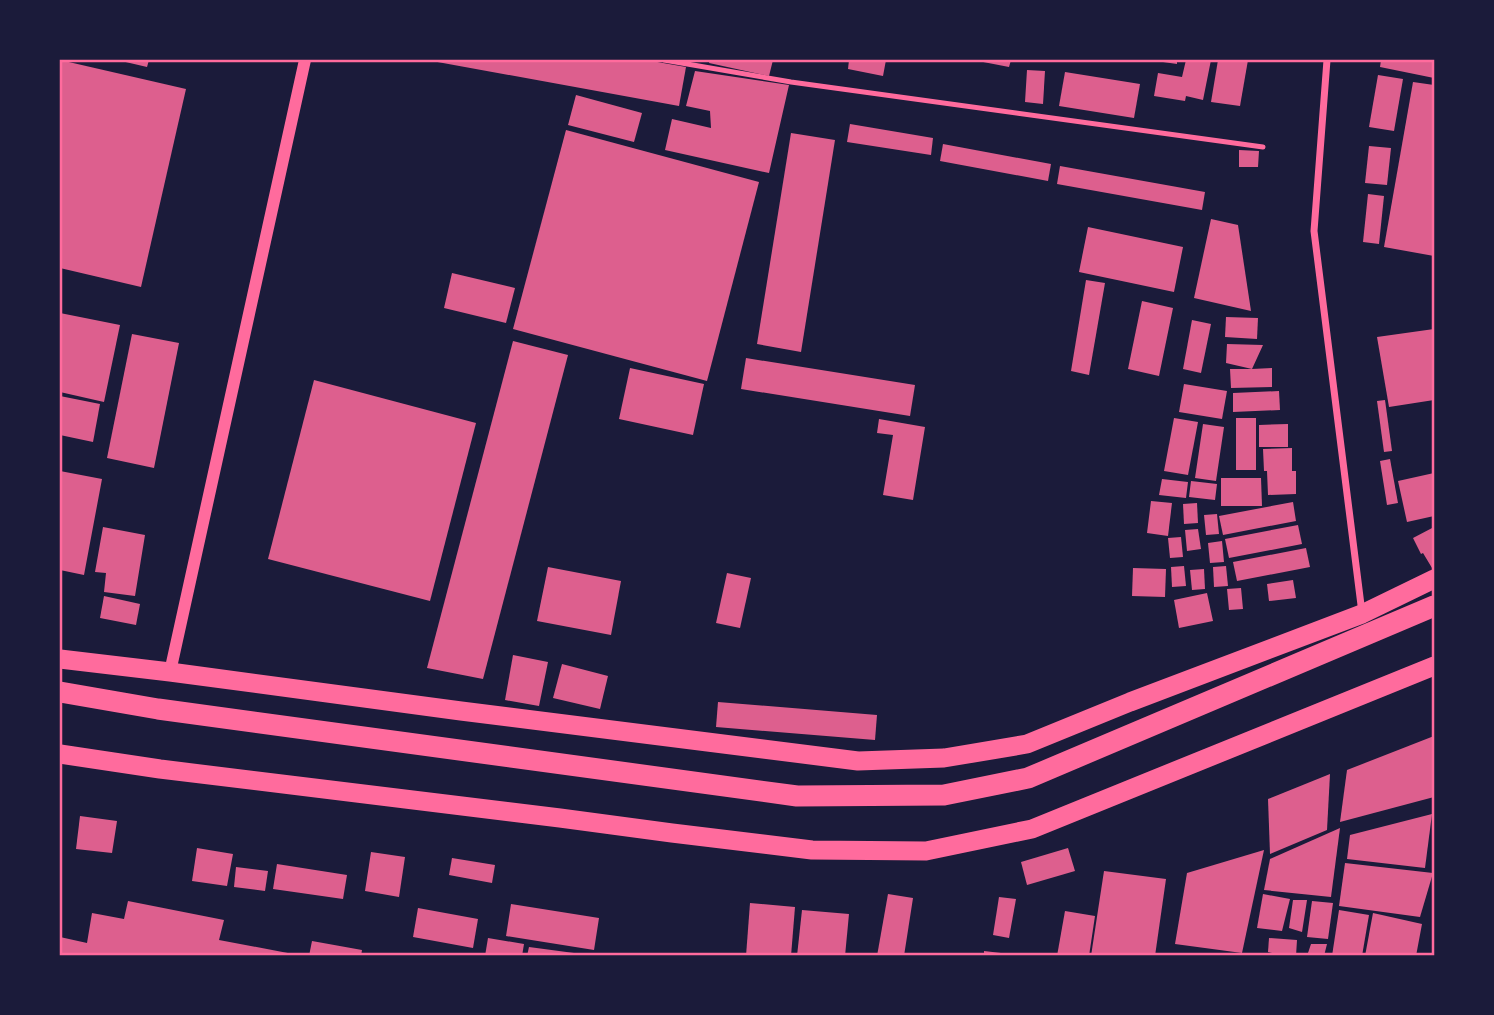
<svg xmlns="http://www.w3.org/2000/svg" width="1494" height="1015" font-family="Quicksand,sans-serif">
<rect width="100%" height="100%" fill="#1b1b3a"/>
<g fill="#dd5f8e">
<polygon points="60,60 186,89 141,287 60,268"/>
<polygon points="117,60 149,60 147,67"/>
<polygon points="432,60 646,60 686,67 679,106 432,61"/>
<polygon points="710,60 773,60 769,76 709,63"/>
<polygon points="849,60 886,60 883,76 848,69"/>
<polygon points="978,60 1011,60 1009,67 978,61"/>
<polygon points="1156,60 1177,60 1177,64 1156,61"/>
<polygon points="1186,60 1211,60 1203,100 1186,96 1185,101 1154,96 1158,73 1182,77"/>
<polygon points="1218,60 1248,60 1240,106 1211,102"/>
<polygon points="1381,60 1434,60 1434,78 1380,67"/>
<polygon points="1027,70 1045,71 1043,104 1025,102"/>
<polygon points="695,71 789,85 769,173 665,150 672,119 711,128 710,111 686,106"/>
<polygon points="1065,72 1140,84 1134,118 1059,106"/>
<polygon points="1378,75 1403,79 1394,131 1369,127"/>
<polygon points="1413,82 1434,85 1434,256 1384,247"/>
<polygon points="576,95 642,113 634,142 568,125"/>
<polygon points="850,124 933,138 931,155 847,142"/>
<polygon points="566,130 759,182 707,381 513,329"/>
<polygon points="791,133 835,140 801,352 757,344"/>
<polygon points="943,144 1051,164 1048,181 940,161"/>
<polygon points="1369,146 1391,148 1387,185 1365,183"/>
<polygon points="1239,150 1259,151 1258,167 1239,167"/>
<polygon points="1060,166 1205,192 1202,210 1057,184"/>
<polygon points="1368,194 1384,196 1379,244 1363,242"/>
<polygon points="1211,219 1238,225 1251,311 1194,298"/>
<polygon points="1088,227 1183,247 1174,292 1079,272"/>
<polygon points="452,273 515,288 506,323 444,308"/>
<polygon points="1086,280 1105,283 1089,375 1071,371"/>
<polygon points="1142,301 1173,308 1159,376 1128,369"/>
<polygon points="60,313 120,325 104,402 60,392"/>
<polygon points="1226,317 1258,318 1257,339 1225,337"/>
<polygon points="1192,320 1211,324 1201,373 1183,369"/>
<polygon points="1434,329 1434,400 1389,407 1377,337"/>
<polygon points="132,334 179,343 154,468 107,458"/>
<polygon points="513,341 568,355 483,679 427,668"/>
<polygon points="1227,344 1263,345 1252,369 1272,368 1272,387 1231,388 1230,369 1252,369 1226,363"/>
<polygon points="746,358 915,385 910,416 741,389"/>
<polygon points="630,368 704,384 693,435 619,419"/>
<polygon points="314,380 476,423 430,601 268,559"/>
<polygon points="1184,384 1227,391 1222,419 1179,412"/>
<polygon points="1279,391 1280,410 1233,412 1233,393"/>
<polygon points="60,396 100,404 93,442 60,435"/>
<polygon points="1385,400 1392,451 1384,452 1377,401"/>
<polygon points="1174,418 1198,422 1188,475 1164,471"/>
<rect x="1236" y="418" width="20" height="52"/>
<polygon points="879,419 925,427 913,500 883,495 893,435 877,433"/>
<polygon points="1203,424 1224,427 1216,481 1195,478"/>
<polygon points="1288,424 1288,447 1259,447 1259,425"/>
<polygon points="1292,448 1292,471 1296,471 1296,494 1268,495 1267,471 1264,471 1263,449"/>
<polygon points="1390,459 1398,503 1387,505 1380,461"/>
<polygon points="60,471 102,479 84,575 60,570"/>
<polygon points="1434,473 1434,516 1407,522 1398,481"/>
<polygon points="1221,478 1261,478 1262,506 1221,506"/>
<polygon points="1162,479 1188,482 1186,498 1159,495"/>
<polygon points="1191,481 1217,484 1215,500 1189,497"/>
<polygon points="1151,501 1172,503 1168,536 1147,533"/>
<polygon points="1293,502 1296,521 1223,535 1219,516"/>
<polygon points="1197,503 1198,523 1184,524 1183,504"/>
<polygon points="1217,514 1219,534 1206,535 1204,515"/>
<polygon points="1298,525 1302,544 1229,558 1225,539"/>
<polygon points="103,527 145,535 135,596 104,592 106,573 95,572"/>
<polygon points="1434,527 1434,567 1432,568 1423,553 1421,554 1413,538"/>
<polygon points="1198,529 1201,549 1187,551 1185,530"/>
<polygon points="1181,537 1183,557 1170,558 1168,538"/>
<polygon points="1222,541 1224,562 1210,563 1208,543"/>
<polygon points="1306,548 1310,567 1237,581 1233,562"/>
<polygon points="1184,566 1186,586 1172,587 1171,567"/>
<polygon points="1226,566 1228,586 1214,587 1213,567"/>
<polygon points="548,567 621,581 611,635 537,621"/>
<polygon points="1133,568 1166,569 1165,597 1132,596"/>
<polygon points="1204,569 1205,589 1192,590 1190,570"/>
<polygon points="727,573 751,578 740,628 716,623"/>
<polygon points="1293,580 1296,598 1269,601 1267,584"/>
<polygon points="1241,588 1243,609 1229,610 1227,589"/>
<polygon points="1207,593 1213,621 1179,628 1174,600"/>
<polygon points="104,596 140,604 136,625 100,618"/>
<polygon points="513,655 548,662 539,706 505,700"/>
<polygon points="562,664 608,676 600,709 553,698"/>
<polygon points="718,702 877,715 875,740 716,727"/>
<polygon points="1434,736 1434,797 1340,822 1347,770"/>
<polygon points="1330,774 1327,830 1270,854 1268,799"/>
<polygon points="1432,814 1425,868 1347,859 1350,835"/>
<polygon points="80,816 117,821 112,853 76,849"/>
<polygon points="1340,828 1331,897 1264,890 1270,859"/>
<polygon points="197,848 233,854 227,886 192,881"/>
<polygon points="1068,848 1075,871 1027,885 1021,862"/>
<polygon points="1264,850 1242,953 1175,944 1187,873"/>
<polygon points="371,852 405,857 399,897 365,891"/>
<polygon points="452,858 495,865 492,883 449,875"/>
<polygon points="1345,863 1433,873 1420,917 1339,906"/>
<polygon points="277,864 347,875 343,899 273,889"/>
<polygon points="236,867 268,871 265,891 234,887"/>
<polygon points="1104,871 1166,879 1155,956 1091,956"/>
<polygon points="888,894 913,898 904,956 877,956"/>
<polygon points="1263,894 1290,899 1282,931 1257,928"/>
<polygon points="999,897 1016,899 1009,938 993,935"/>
<polygon points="1293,900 1307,900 1302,932 1289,928"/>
<polygon points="128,901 224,920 219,940 293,954 293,956 60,956 60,937 87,943 92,913 124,919"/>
<polygon points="1312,901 1333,903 1328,939 1307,937"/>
<polygon points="750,903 795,907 791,956 746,956"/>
<polygon points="511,904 599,918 594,950 506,936"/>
<polygon points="418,908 478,919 473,948 413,937"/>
<polygon points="802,910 849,914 845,956 797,956"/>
<polygon points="1339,910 1369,915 1362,956 1332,956"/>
<polygon points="1065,911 1095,916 1089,956 1057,956"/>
<polygon points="1373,913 1422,924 1416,956 1365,956"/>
<polygon points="488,938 524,944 522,956 485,956"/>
<polygon points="1269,938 1297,940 1296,956 1285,956 1268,952"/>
<polygon points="312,941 362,950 361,956 309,956"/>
<polygon points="1311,944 1327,944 1324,956 1307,956"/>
<polygon points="529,947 574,953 574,956 527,956"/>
<polygon points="984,951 1001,953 1001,956 984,956"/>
</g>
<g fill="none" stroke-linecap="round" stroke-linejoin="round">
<polyline stroke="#ff6b9d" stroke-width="5" points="664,60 791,82 1263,147"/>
<polyline stroke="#ff6b9d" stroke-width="7" points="1327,60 1314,231 1362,613"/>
<polyline stroke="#ff6b9d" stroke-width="12" points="170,672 305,60"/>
<g stroke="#ff6b9d" stroke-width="19">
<polyline points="60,659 170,672 461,711 858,761 944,758 1027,744 1130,702 1362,614 1434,579"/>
<polyline points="60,754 160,769 560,818 672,833 812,850 926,851 1032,829 1434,666"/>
</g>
<polyline stroke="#ff6b9d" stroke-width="21" points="60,692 158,709 797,796 944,795 1028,778 1434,606"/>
</g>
<rect width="1494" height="1015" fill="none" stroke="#1b1b3a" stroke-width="122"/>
<rect x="61" y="61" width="1372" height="893" fill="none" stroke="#ff6b9d" stroke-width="2.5"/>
</svg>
